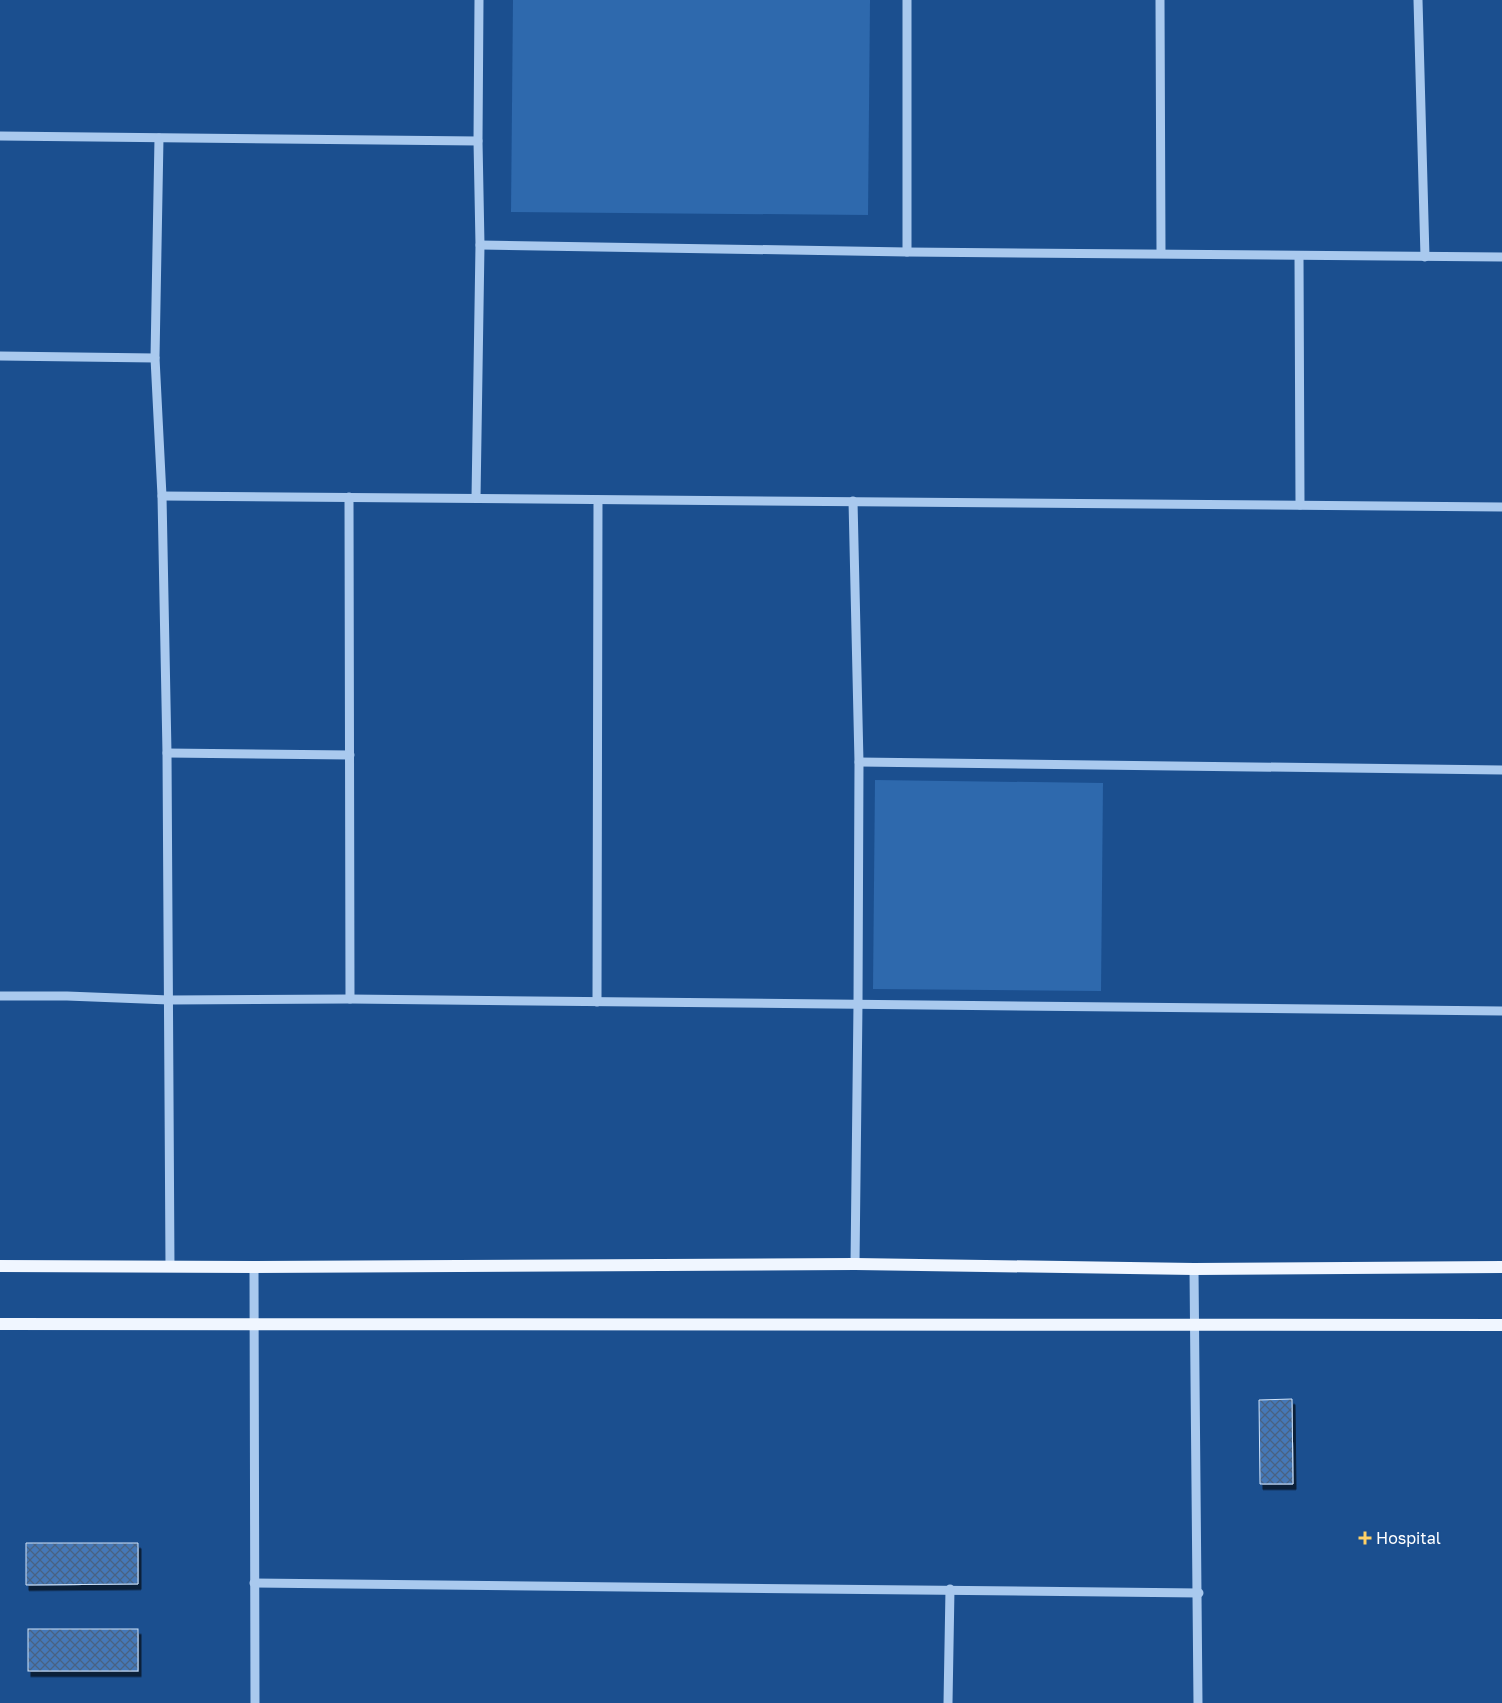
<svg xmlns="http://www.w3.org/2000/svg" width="1502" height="1703" font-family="'Golos Text',sans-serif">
<defs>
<pattern id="building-cross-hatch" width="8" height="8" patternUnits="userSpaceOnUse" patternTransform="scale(1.25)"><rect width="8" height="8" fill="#4478b7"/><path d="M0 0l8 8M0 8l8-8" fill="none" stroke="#486282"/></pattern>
<filter id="shadow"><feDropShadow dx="3" dy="5.5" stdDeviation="0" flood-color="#0009"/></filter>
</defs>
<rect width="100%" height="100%" fill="#1b4f8f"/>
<g fill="#2e69ad">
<polygon points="513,0 870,0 868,215 511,212"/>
<polygon points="875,780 1103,783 1101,991 873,989"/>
</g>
<g fill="url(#building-cross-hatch)" stroke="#cfe3fa" filter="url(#shadow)">
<polygon points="1292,1399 1293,1484 1260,1484 1259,1400"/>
<polygon points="26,1543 138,1543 138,1584 26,1585"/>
<rect x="28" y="1629" width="110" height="42"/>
</g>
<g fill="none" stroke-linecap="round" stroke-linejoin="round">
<g stroke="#a9c9ee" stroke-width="9">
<polyline points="907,0 907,252"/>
<polyline points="1160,0 1161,253"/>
<polyline points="1418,0 1425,257"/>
<polyline points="0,136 478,141"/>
<polyline points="159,138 155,358 162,496 167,753 170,1267"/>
<polyline points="480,245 907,252 1502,257"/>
<polyline points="1299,256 1300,505"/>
<polyline points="0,356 155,358"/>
<polyline points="162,496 1502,507"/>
<polyline points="349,497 350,999"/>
<polyline points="476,498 480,245 478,141 479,0"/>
<polyline points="853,501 859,762 858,1004 855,1264"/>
<polyline points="167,753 350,755"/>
<polyline points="859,762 1502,770"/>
<polyline points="0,996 67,996 169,1000 350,999 1502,1011"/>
<polyline points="597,1002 598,500"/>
<polyline points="254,1267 255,1703"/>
<polyline points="1194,1269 1198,1703"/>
<polyline points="254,1583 1199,1593"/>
<polyline points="948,1703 950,1589"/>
</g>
<g stroke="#f0f6ff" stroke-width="12">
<polyline points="0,1266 254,1267 855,1264 1194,1269 1502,1267"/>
<polyline points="0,1324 1502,1325"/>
</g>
</g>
<path fill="#ffd166" stroke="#1b4f8f" stroke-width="2" d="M1362.5 1530.5h5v5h5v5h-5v5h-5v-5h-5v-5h5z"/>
<g text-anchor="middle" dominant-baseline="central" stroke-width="4" stroke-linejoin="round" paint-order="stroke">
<g font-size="16" fill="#fff" stroke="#1b4f8f" text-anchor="start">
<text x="1376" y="1538">Hospital</text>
</g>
</g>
</svg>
